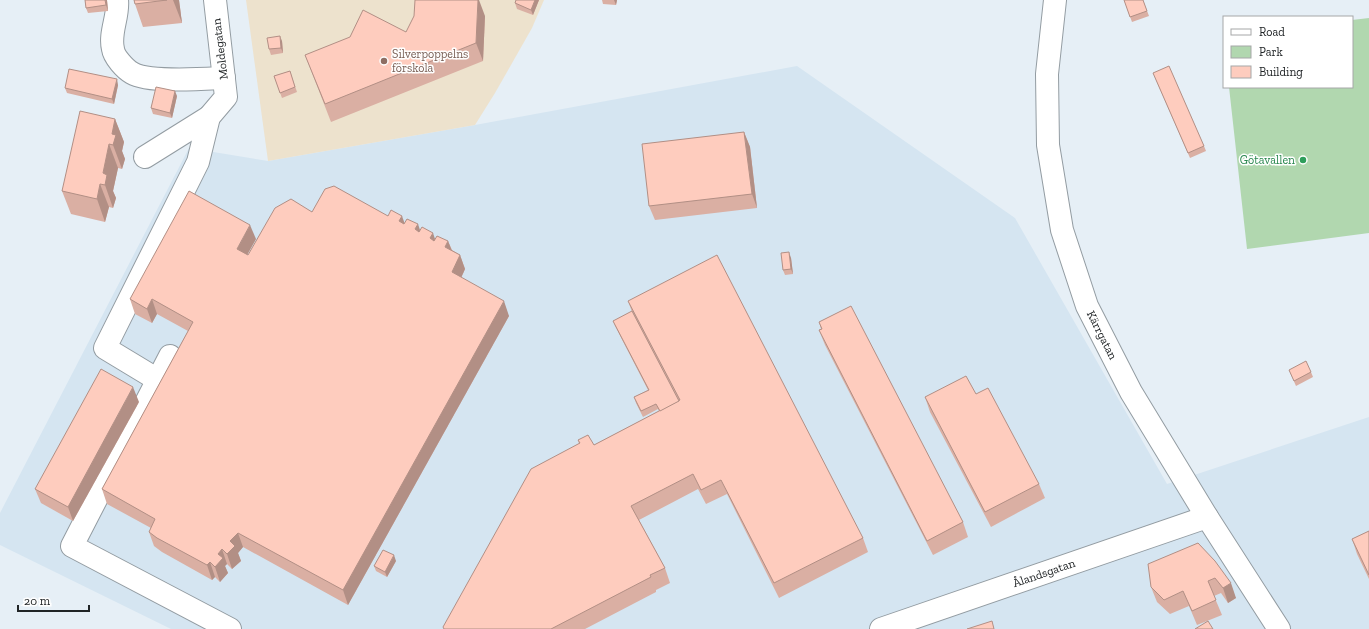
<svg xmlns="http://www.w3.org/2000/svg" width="1369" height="629" font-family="'Zilla Slab',serif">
<rect width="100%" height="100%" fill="#e6eff6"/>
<polygon fill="#d5e5f1" points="797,66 1015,218 1167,484 1369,417 1369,629 171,629 0,545 0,513 189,148 268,161 475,125"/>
<polygon fill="#ede2cd" points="246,0 544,0 532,28 495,93 475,125 268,161"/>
<polygon fill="#b1d7af" points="1369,18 1369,233 1247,249 1229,87 1352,87 1352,20"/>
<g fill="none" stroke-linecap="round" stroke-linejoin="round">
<defs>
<g id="minor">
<path d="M117 0C119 16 109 33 113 49 114 57 125 69 132 73 149 83 203 79 224 78"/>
<polyline points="1055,0 1047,74 1048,145 1062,230 1087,306 1131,392 1207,517 1279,629"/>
<polyline points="145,157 209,117"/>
<polyline points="170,356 72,546 230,629"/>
<polyline points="158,380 105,348 198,162 209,117 226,97 215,0"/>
<polyline points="881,629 1207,517"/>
</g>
</defs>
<use href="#minor" stroke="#939ca2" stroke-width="24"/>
<use href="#minor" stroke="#fff" stroke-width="22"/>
</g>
<g fill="#daafa3">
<polygon points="85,0 107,0 108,11 88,13 86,8"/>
<polygon points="134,0 179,0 182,23 143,27 135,4"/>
<polygon points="516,0 539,0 533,15 517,9 515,3"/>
<polygon points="602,0 617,0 616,5 603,4"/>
<polygon points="1124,0 1143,0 1149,16 1132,22"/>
<polygon points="485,16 483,61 331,122 312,73 305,55"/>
<polygon points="282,41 283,53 271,55 269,49"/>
<polygon points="290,71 297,92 282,98 274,76"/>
<polygon points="1153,73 1204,146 1206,151 1190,158"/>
<polygon points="118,85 114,104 67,93 65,88"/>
<polygon points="177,96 172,118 153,114 151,108"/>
<polygon points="115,119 124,142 122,151 125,159 122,169 118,168 113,191 116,198 113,208 109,207 105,222 71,214 62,191"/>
<polygon points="744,132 750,147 757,208 655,220 649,206"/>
<polygon points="312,212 388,216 404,223 420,231 435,239 448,241 452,250 460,255 465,269 461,278 509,316 348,605 243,547 238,553 241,561 232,569 227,564 225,566 228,573 220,582 215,577 212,580 162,552 154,546 149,532 151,528 107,504 102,489 188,331 157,314 152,323 135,314 130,299 256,239 247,255 248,255"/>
<polygon points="791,258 793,274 785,275 783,270"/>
<polygon points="628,301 863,538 868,552 779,598 727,494 706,504 698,489 639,520 665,568 670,583 656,590 656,592 585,629 444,629 579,444 578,440 594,445 659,411 658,409 643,417 636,403 634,397 648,390 615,326 613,321 632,312"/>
<polygon points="819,322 963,522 968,537 933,555 825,345 819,330 821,329"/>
<polygon points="1289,370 1311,372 1313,377 1296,386"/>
<polygon points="976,394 1039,484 1045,498 991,527 930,412 925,397"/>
<polygon points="139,402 73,521 41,503 35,489"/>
<polygon points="1369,531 1369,579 1357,554 1352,539"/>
<polygon points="1198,543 1236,598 1228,603 1221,593 1214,596 1222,615 1197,625 1189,606 1170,614 1157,602 1151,587"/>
<polygon points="396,561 387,577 376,571 374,566"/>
</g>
<g fill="#b28f85">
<polygon points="105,0 107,0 108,11 106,5"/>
<polygon points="173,0 179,0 182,23"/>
<polygon points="478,0 479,0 485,16 483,61 476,43"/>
<polygon points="535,0 539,0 533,15 531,10"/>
<polygon points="614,0 617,0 616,5"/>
<polygon points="280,36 282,41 283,53 281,48"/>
<polygon points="117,79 118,85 114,104 112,99"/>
<polygon points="175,91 177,96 172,118 170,113"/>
<polygon points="115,119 124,142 122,151 125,159 122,169 113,145 112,134"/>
<polygon points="744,132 750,147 757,208 752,194"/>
<polygon points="109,144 118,168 113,191 116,198 113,208 105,185 103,173"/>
<polygon points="100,184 109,207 105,222 97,199"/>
<polygon points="402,216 407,230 399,221"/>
<polygon points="418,224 423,239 415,229"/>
<polygon points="250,225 256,239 242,264 237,249"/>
<polygon points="433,233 438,248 430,238"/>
<polygon points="448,241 454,256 445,247"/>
<polygon points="789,252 791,258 793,274 791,269"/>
<polygon points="460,255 465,269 457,287 452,272"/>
<polygon points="152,299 157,314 152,323 147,309"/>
<polygon points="504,301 509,316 348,605 343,590"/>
<polygon points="133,387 139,402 73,521 68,507"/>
<polygon points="238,533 243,547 238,553 241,561 232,569 227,554 230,541"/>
<polygon points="222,549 227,564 225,566 228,573 220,582 215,567 218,554"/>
<polygon points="394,555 396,561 387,577 385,572"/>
<polygon points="210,562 215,577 212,580 207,565"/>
<polygon points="1231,583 1236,598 1228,603 1223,588"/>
</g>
<g fill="#feccbe" stroke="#b28f85">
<polygon points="85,0 105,0 106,5 86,8"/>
<polygon points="134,0 167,0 135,4"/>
<polygon points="415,0 478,0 476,43 325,104 305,55 350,37 363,10 406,32 414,16"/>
<polygon points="516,0 535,0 531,10 515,3"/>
<polygon points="1124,0 1143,0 1147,11 1130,17"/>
<polygon points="280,36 281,48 269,49 267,38"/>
<polygon points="1169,66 1204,146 1188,153 1153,73"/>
<polygon points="69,69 117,79 112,99 65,88"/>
<polygon points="290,71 295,87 280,93 274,76"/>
<polygon points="156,87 175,91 170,113 151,108"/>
<polygon points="80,111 115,119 112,134 116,135 113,145 109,144 103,173 107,175 105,185 100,184 97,199 62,191"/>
<polygon points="744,132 752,194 649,206 642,144"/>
<polygon points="334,186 388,216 391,210 402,216 399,221 404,224 407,219 418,224 415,229 419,232 422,227 433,233 430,238 434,241 437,236 448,241 445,247 460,255 452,272 504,301 343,590 238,533 230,541 235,546 227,554 222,549 218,554 223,558 215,567 210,562 207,565 157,538 149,532 155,519 102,489 193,322 152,299 147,309 130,299 189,191 250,225 237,249 248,255 275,208 291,199 312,212 325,189"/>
<polygon points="789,252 791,269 783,270 781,253"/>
<polygon points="717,255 863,538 774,583 721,480 701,490 693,474 631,506 665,568 650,575 651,577 551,629 444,629 443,627 531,469 580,443 578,440 588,435 594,445 680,400 628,301"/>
<polygon points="851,306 963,522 927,541 819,330 822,329 819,322"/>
<polygon points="632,311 679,401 660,411 656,404 641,411 634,397 649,390 613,321"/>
<polygon points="1306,361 1311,372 1294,381 1289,370"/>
<polygon points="101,369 133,387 68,507 35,489"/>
<polygon points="966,376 976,394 988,388 1039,484 985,512 925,397"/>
<polygon points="1369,531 1369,575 1352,539"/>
<polygon points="1198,543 1215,561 1231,583 1223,588 1215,578 1208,581 1216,600 1192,611 1183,591 1164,600 1151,587 1148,564"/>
<polygon points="383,550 394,555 385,572 374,566"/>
<polygon points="992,621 994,629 967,629"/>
<polygon points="1208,621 1213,629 1195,629"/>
</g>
<circle fill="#8d6e63" stroke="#fff" stroke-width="1.5" cx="384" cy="61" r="4"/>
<circle fill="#2e9e5b" stroke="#fff" stroke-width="1.5" cx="1303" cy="160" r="4"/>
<g text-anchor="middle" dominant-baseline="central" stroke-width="3" stroke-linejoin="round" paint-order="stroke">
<g font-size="12" fill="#202426" stroke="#fff">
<text transform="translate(220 49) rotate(-97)">Moldegatan</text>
<text transform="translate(1102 335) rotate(63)">Kärrgatan</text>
<text transform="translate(1044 573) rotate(-19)">Ålandsgatan</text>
</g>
<g font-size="12" fill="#785e54" stroke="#fff" text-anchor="start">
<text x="392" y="54">Silverpoppelns<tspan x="392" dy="14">förskola</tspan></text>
</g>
<g font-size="12" fill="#27864d" stroke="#fff" text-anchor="end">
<text x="1295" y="160">Götavallen</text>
</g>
</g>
<rect x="1223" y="16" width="130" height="72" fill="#ffffff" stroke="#a6a7a8"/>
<rect x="1231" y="29" width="20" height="6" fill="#ffffff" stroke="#a6a7a8"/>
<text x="1259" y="36" font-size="12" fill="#202426">Road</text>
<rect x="1231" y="46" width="20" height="12" fill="#b1d7af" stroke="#a6a7a8"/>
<text x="1259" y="56" font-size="12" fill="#202426">Park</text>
<rect x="1231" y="66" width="20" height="12" fill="#feccbe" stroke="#a6a7a8"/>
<text x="1259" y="76" font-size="12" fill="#202426">Building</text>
<path d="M18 605v6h71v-6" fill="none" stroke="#202426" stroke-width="2"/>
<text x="24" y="605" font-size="12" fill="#202426" stroke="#ffffff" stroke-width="3" paint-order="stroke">20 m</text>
</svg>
